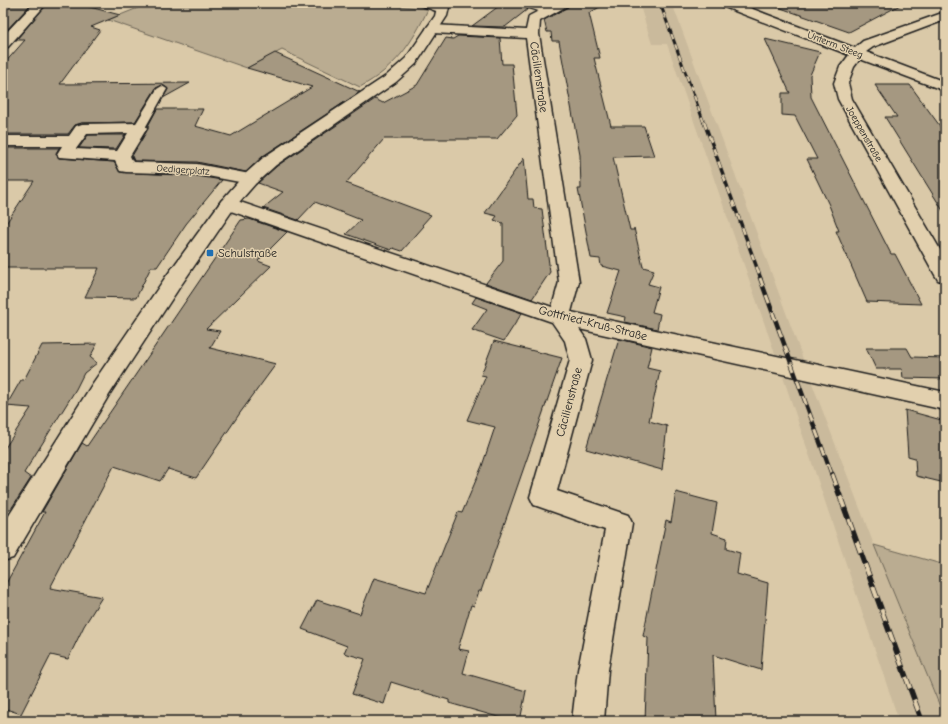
<svg xmlns="http://www.w3.org/2000/svg" width="948" height="724" font-family="'Comic Neue',sans-serif">
<rect width="100%" height="100%" fill="#dac9a8"/>
<filter id="ink" filterUnits="userSpaceOnUse"><feTurbulence type="fractalNoise" baseFrequency=".025" numOctaves="2"/><feDisplacementMap in="SourceGraphic" scale="8" xChannelSelector="R" yChannelSelector="G"/><feConvolveMatrix kernelMatrix="1 2 1 2 8 2 1 2 1" color-interpolation-filters="sRGB"/></filter>
<g filter="url(#ink)">
<g fill="#caba9c">
<polygon points="368,3 429,3 428,9"/>
<polygon points="639,3 672,3 810,378 874,545 945,721 899,721 781,371 667,44 652,44"/>
</g>
<g fill="#baac91" stroke="#6b6456">
<path d="M150 3H368L428 9C412 44 395 68 360 87L282 50 247 68 108 20Z"/>
<polygon points="874,545 945,565 945,719"/>
</g>
<g fill="#a59881" stroke="#1c1c1c">
<polygon points="3,3 32,3 3,34"/>
<polygon points="48,3 88,3 86,6 120,15 91,27 100,30 60,84 190,83 163,98 168,89 163,85 156,88 135,122 82,123 75,125 68,134 3,134 3,65 25,40 16,40"/>
<polygon points="503,3 524,3 523,6 528,9 505,27 472,26"/>
<polygon points="570,3 607,3 589,13 600,58 594,58 611,126 644,126 654,156 613,157 630,230 634,230 634,228 643,267 654,270 648,284 659,287 652,312 660,314 657,329 625,322 626,317 607,313 621,271 601,266 600,259 591,258 578,189 581,189 580,155 559,41 552,41 551,32 547,32 544,20 568,7"/>
<polygon points="776,3 904,3 849,32 775,6"/>
<polygon points="458,36 500,38 502,64 512,64 517,115 497,139 384,139 346,183 431,215 422,225 424,226 402,251 393,248 391,250 346,234 361,220 315,202 298,220 263,208 283,192 258,183 277,166 375,99 383,103 417,85 446,38 453,39"/>
<polygon points="765,39 820,52 810,75 811,97 891,254 895,254 921,304 867,302 836,231 839,231 829,205 807,159 817,159 795,116 782,115 782,93 790,93"/>
<polygon points="275,53 360,92 263,156 246,172 197,162 134,161 132,156 148,129 148,126 157,109 203,109 195,126 231,136 312,87 247,68"/>
<polygon points="875,85 910,85 945,133 945,214 885,117 897,117"/>
<polygon points="88,135 125,135 116,149 79,148"/>
<polygon points="3,148 59,148 56,153 59,158 114,162 120,172 197,176 222,180 186,224 157,267 151,267 136,298 85,297 99,268 3,268 3,228 34,181 3,181"/>
<polygon points="524,158 528,199 533,199 534,208 542,209 550,272 532,299 486,283 503,261 503,223 494,220 497,216 485,213"/>
<polygon points="249,219 287,232 258,261 271,266 206,329 220,331 210,348 276,364 240,413 196,478 168,469 160,481 114,466 50,588 102,597 84,626 68,659 51,655 21,714 3,708 3,589 45,512 42,512 82,443 87,446 241,220"/>
<polygon points="476,297 522,313 504,341 472,330 487,309 472,303"/>
<polygon points="619,339 652,347 647,368 660,371 649,421 667,426 662,470 586,449"/>
<polygon points="494,341 562,358 481,591 479,591 474,606 471,605 458,649 469,651 463,673 526,691 520,721 512,721 449,703 449,700 391,682 384,704 352,694 365,659 344,653 347,646 302,629 317,600 360,614 374,578 426,593 458,512 462,513 482,466 495,427 467,420 486,376 481,375"/>
<polygon points="97,344 90,357 97,363 84,373 76,389 24,473 31,478 11,509 3,509 3,451 31,408 6,406 21,380 24,380 42,345"/>
<polygon points="866,348 907,348 912,357 945,358 945,379 903,378 902,369 876,369"/>
<polygon points="905,410 945,421 945,483 916,476 915,458 908,456"/>
<polygon points="676,492 717,503 712,533 727,538 726,549 740,553 737,574 768,583 761,670 713,655 716,721 645,721 648,638 643,636 666,520 671,522"/>
</g>
<g fill="none" stroke-linecap="round" stroke-linejoin="round">
<defs>
<g id="lane">
<polygon points="418,3 431,3 445,8 447,10 442,13 439,12 420,5"/>
<polygon points="526,3 532,3 551,9 553,11 548,14 526,7 524,5"/>
<polygon points="162,86 167,89 145,128 143,130 135,130 133,128 157,89"/>
</g>
<g id="street">
<polygon points="554,3 569,3 567,6 540,21 539,34 579,282 571,312 945,392 945,410 579,329 586,339 592,360 557,491 628,515 632,523 608,670 604,721 572,721 578,670 605,530 534,505 530,497 570,360 565,341 552,322 222,208 219,204 222,200 228,199 234,200 552,307 559,282 526,38 433,33 428,32 426,29 428,26 433,25 526,30 529,16"/>
<polygon points="720,3 737,3 855,48 863,41 945,12 945,20 873,47 866,52 945,82 945,91 860,59 854,67 848,83 852,99 945,258 945,282 938,280 935,275 838,99 834,83 840,67 849,55 722,6"/>
<path d="M139 123 145 125 147 128 130 156 133 162 197 164 250 174 256 175 259 179 256 183 250 184 197 174 126 172 120 171 115 161 59 157 57 154 62 146H3V136H69L76 126 82 124ZM128 133 117 151 76 149 87 134Z"/>
</g>
<g id="secondary">
<polygon points="34,3 47,3 8,47 3,48 3,36"/>
<polygon points="438,3 450,3 447,16 416,64 396,82 276,165 256,183 234,208 179,288 109,395 13,558 3,561 3,525 93,383 165,278 222,200 244,175 264,157 386,76 406,58 435,16"/>
</g>
</defs>
<use href="#lane" stroke="#1c1c1c" stroke-width="3"/>
<use href="#street" stroke="#1c1c1c" stroke-width="3"/>
<use href="#secondary" stroke="#1c1c1c" stroke-width="3"/>
<use href="#lane" fill="#e2d0ae" fill-rule="evenodd"/>
<use href="#street" fill="#e2d0ae" fill-rule="evenodd"/>
<use href="#secondary" fill="#e2d0ae" fill-rule="evenodd"/>
<polyline stroke="#1c1c1c" stroke-width="1" points="3,35 33,3"/>
<defs>
<polyline id="rail-far3" points="660,3 704,123"/>
<polyline id="rail-far2" points="704,122 761,279"/>
<polyline id="rail-far1" points="760,278 832,475"/>
<polyline id="rail" points="832,474 922,721"/>
</defs>
<use href="#rail-far3" stroke="#1c1c1c" stroke-width="3"/>
<use href="#rail-far2" stroke="#1c1c1c" stroke-width="3.5"/>
<use href="#rail-far1" stroke="#1c1c1c" stroke-width="4.5"/>
<use href="#rail" stroke="#1c1c1c" stroke-width="5.5"/>
<use href="#rail-far3" stroke="#e2d0ae" stroke-width="2" stroke-dasharray="5.5" stroke-linecap="butt"/>
<use href="#rail-far2" stroke="#e2d0ae" stroke-width="2.5" stroke-dasharray="7" stroke-linecap="butt"/>
<use href="#rail-far1" stroke="#e2d0ae" stroke-width="3" stroke-dasharray="9" stroke-linecap="butt"/>
<use href="#rail" stroke="#e2d0ae" stroke-width="4" stroke-dasharray="12" stroke-linecap="butt"/>
</g>
</g>
<rect fill="#1f6fb2" stroke="#e2d0ae" stroke-width="1.5" x="206" y="249" width="8" height="8" rx="2"/>
<g text-anchor="middle" dominant-baseline="central" stroke-width="3" stroke-linejoin="round" paint-order="stroke">
<g font-size="10" fill="#1c1c1c" stroke="#e2d0ae">
<text transform="translate(835 45) rotate(21)">Unterm Steeg</text>
<text transform="translate(864 134) rotate(60)">Joeppenstraße</text>
<text transform="translate(183 170) rotate(4)">Oedigerplatz</text>
</g>
<g font-size="12" fill="#1c1c1c" stroke="#e2d0ae">
<text transform="translate(539 77) rotate(82)">Cäcilienstraße</text>
<text transform="translate(593 323) rotate(14)">Gottfried-Kruß-Straße</text>
<text transform="translate(569 402) rotate(-75)">Cäcilienstraße</text>
</g>
<g font-size="12" fill="#1c1c1c" stroke="#e2d0ae" text-anchor="start">
<text x="218" y="253">Schulstraße</text>
</g>
</g>
<rect width="948" height="724" fill="none" stroke="#e2d0ae" stroke-width="16"/>
<rect x="8" y="8" width="932" height="708" fill="none" stroke="#1c1c1c" stroke-width="1.5" filter="url(#ink)"/>
</svg>
